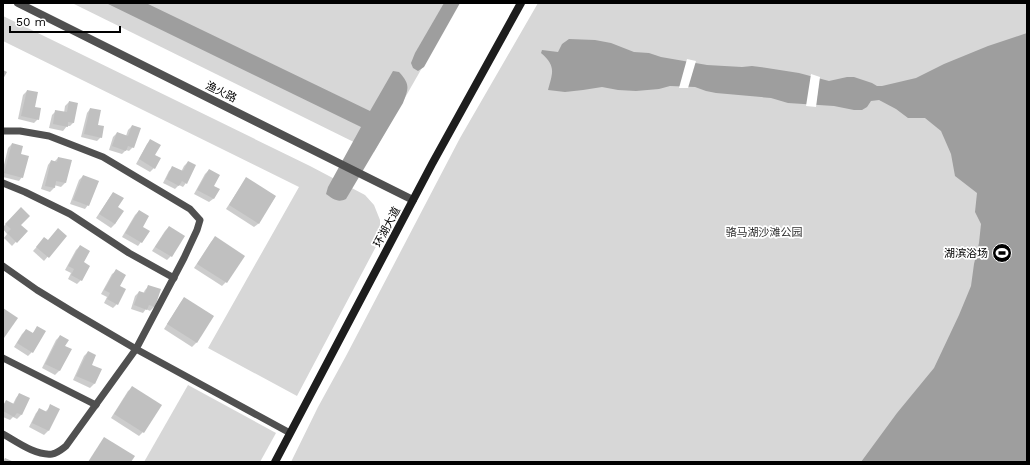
<svg xmlns="http://www.w3.org/2000/svg" width="1030" height="465" font-family="'Work Sans','Noto Sans SC',sans-serif">
<rect width="100%" height="100%" fill="#fff"/>
<g fill="#d7d7d7">
<polygon points="72,3 459,3 374,152"/>
<polygon points="538,3 1027,3 1027,383 979,462 291,462 318,407 346,356 460,138"/>
<polygon points="3,16 310,166 365,195 374,205 380,220 380,239 297,396 208,348 299,187 3,41"/>
<polygon points="188,385 276,433 260,462 144,462"/>
</g>
<g fill="#9e9e9e">
<path d="M106 3H146L370 111 389 78 393 71 399 72C410 84 409 88 403 103L346 199C338 203 333 199 326 194L328 187 361 127Z"/>
<polygon points="444,3 460,3 424,67 418,71 413,68 411,63 415,53"/>
<path d="M1027 33V462H861L897 413 934 368 959 315 971 286 974 264 979 243 981 224 975 212 977 193 955 176 951 154 941 131 925 118H908L896 109 879 100 871 101 867 107 862 110H854L834 106 788 103 771 98 716 93 706 91 695 87 670 86 659 89 636 91 618 90 602 87 583 90 565 92 548 90C553 72 556 66 541 53L542 50 558 52 562 44 569 39 595 40 611 43 634 52 649 53 661 57 707 65 742 67 752 66 767 68 799 73 829 81 847 77H854L872 83 877 86H882L916 78 944 64 988 46Z"/>
</g>
<g fill="#fff">
<polygon points="687,59 696,61 688,88 679,88"/>
<polygon points="811,74 820,77 816,107 806,106"/>
</g>
<g fill="#0003">
<polygon points="27,91 38,119 34,123 18,119 23,95"/>
<polygon points="69,102 74,122 70,126 67,126 63,131 49,128 52,115 56,111 64,113 65,106"/>
<polygon points="90,109 101,137 97,141 81,137 87,113"/>
<polygon points="132,126 133,147 129,151 126,150 122,154 109,150 113,137 117,133 126,136 128,130"/>
<polygon points="151,140 154,168 150,172 136,164 147,144"/>
<polygon points="12,144 20,155 22,177 19,181 3,177 3,169 8,148"/>
<polygon points="58,158 70,161 65,183 61,187 54,185 54,188 50,192 41,189 48,165 51,161 54,162"/>
<polygon points="188,162 186,183 183,187 179,185 175,189 163,183 169,171 173,167 181,172 184,166"/>
<polygon points="209,170 212,186 218,189 213,199 209,202 194,194 205,174"/>
<polygon points="83,176 88,205 85,209 70,204 79,180"/>
<polygon points="243,183 275,197 258,224 254,227 226,209"/>
<polygon points="113,193 117,208 122,211 115,224 111,228 96,218 110,197"/>
<polygon points="21,209 20,225 26,231 12,246 4,238 7,234 3,229 3,227"/>
<polygon points="139,211 142,227 141,242 138,246 122,237 135,215"/>
<polygon points="169,227 183,236 171,256 167,260 152,251 165,231"/>
<polygon points="65,236 44,261 33,251 41,242"/>
<polygon points="215,238 226,282 222,286 194,268 211,242"/>
<polygon points="80,246 82,262 81,280 77,284 68,279 71,273 65,270 76,250"/>
<polygon points="116,271 118,286 125,290 117,304 113,308 104,303 107,297 101,294 112,274"/>
<polygon points="149,286 160,290 154,307 150,311 146,309 143,313 131,309 135,296 139,292 143,294 145,290"/>
<polygon points="184,298 213,316 196,343 192,347 164,329 181,302"/>
<polygon points="38,327 32,352 28,356 14,347 22,334 26,330 32,334"/>
<polygon points="60,336 64,346 70,349 59,371 55,375 42,368 56,340"/>
<polygon points="88,352 91,365 100,370 94,384 90,388 73,380 84,356"/>
<polygon points="132,388 143,432 139,436 111,418 128,391"/>
<polygon points="19,394 28,399 21,415 17,419 13,417 10,420 3,417 3,405 6,401 13,404 16,398"/>
<polygon points="51,406 58,409 48,431 44,435 29,427 36,413 39,410 45,412"/>
</g>
<g fill="#c0c0c0">
<polygon points="3,70 7,72 3,79"/>
<polygon points="27,90 38,92 35,107 41,108 39,120 21,116"/>
<polygon points="69,101 78,103 74,123 68,122 68,127 53,124 55,110 67,112"/>
<polygon points="90,108 101,110 98,125 104,126 102,138 84,134"/>
<polygon points="132,125 141,128 134,148 128,146 126,151 112,146 117,132 128,136"/>
<polygon points="150,139 161,145 155,155 161,158 155,169 139,159"/>
<polygon points="12,143 23,146 21,154 29,156 23,178 4,173"/>
<polygon points="58,157 72,160 66,183 56,181 55,188 45,186 51,160 57,162"/>
<polygon points="188,161 196,165 187,184 182,181 179,186 166,179 172,166 183,171"/>
<polygon points="209,169 220,175 214,186 220,189 214,199 197,190"/>
<polygon points="83,175 99,181 89,206 73,200"/>
<polygon points="246,177 276,196 259,224 229,205"/>
<polygon points="113,192 124,198 118,207 124,211 115,224 99,214"/>
<polygon points="21,207 30,216 21,225 28,231 17,243 7,233 11,229 5,224"/>
<polygon points="139,210 149,216 143,227 150,231 142,243 125,233"/>
<polygon points="169,226 185,236 172,257 155,247"/>
<polygon points="58,228 67,236 49,258 36,247 44,237 48,240"/>
<polygon points="215,236 245,256 227,283 197,264"/>
<polygon points="80,245 90,251 84,262 90,266 82,281 71,275 74,269 68,266"/>
<polygon points="116,269 126,275 120,286 126,289 118,305 107,299 110,293 104,290"/>
<polygon points="148,285 161,289 155,307 149,305 147,310 134,305 139,291 145,293"/>
<polygon points="184,297 214,316 197,343 167,324"/>
<polygon points="3,308 18,318 4,338 3,337"/>
<polygon points="37,326 46,331 33,353 17,343 26,329 33,333"/>
<polygon points="60,335 69,340 65,346 72,349 60,371 45,364"/>
<polygon points="88,351 96,355 92,365 102,369 95,384 76,376"/>
<polygon points="132,386 162,405 144,433 114,414"/>
<polygon points="19,393 30,398 22,415 17,413 14,417 3,411 3,407 6,400 14,404"/>
<polygon points="50,404 60,409 49,431 32,423 39,408 47,412"/>
<polygon points="104,437 135,456 131,462 88,462"/>
<polygon points="5,458 14,462 3,462"/>
</g>
<g fill="none" stroke-linecap="round" stroke-linejoin="round">
<g stroke="#505050" stroke-width="7">
<path d="M3 131H20L49 136 103 157 190 209 200 220 197 230 184 258 136 349 66 446C62 449 58 453 52 454 36 456 17 442 3 434"/>
<polyline points="3,183 25,192 70,214 129,253 174,278"/>
<polyline points="3,266 37,290 73,312 136,349 290,433"/>
<polyline points="3,358 96,405"/>
</g>
<polyline stroke="#505050" stroke-width="8" points="18,3 413,200"/>
<polyline stroke="#1d1d1d" stroke-width="8" points="275,462 432,164 521,3"/>
</g>
<defs>
<symbol id="stadium-disc" viewBox="-11 -11 22 22"><circle r="9.5" fill="#000" stroke="#fff"/><path d="M0-5a6.5 5 0 1 0 0 10a6.5 5 0 1 0 0-10ZM-3.5-1.8h7v3.6h-7Z" fill="#fff"/></symbol>
</defs>
<g fill-rule="evenodd">
<use href="#stadium-disc" x="991" y="242" width="22" height="22"/>
</g>
<g text-anchor="middle" dominant-baseline="central" stroke-width="3.5" stroke-linejoin="round" paint-order="stroke">
<g font-size="11" fill="#000" stroke="#fff">
<text transform="translate(221 92) rotate(26)">渔火路</text>
<text transform="translate(387 227) rotate(-62)">环湖大道</text>
</g>
<g font-size="11" fill="#2e2e2e" stroke="#fff">
<text x="764" y="232">骆马湖沙滩公园</text>
</g>
<g font-size="11" fill="#000" stroke="#fff" text-anchor="end">
<text x="988" y="253">湖滨浴场</text>
</g>
</g>
<rect width="1030" height="465" fill="none" stroke="#000000" stroke-width="8"/>
<path d="M10 26v6h110v-6" fill="none" stroke="#000000" stroke-width="2"/>
<text x="16" y="26" font-size="12" fill="#000000" stroke="#ffffff" stroke-width="3" paint-order="stroke">50 m</text>
</svg>
